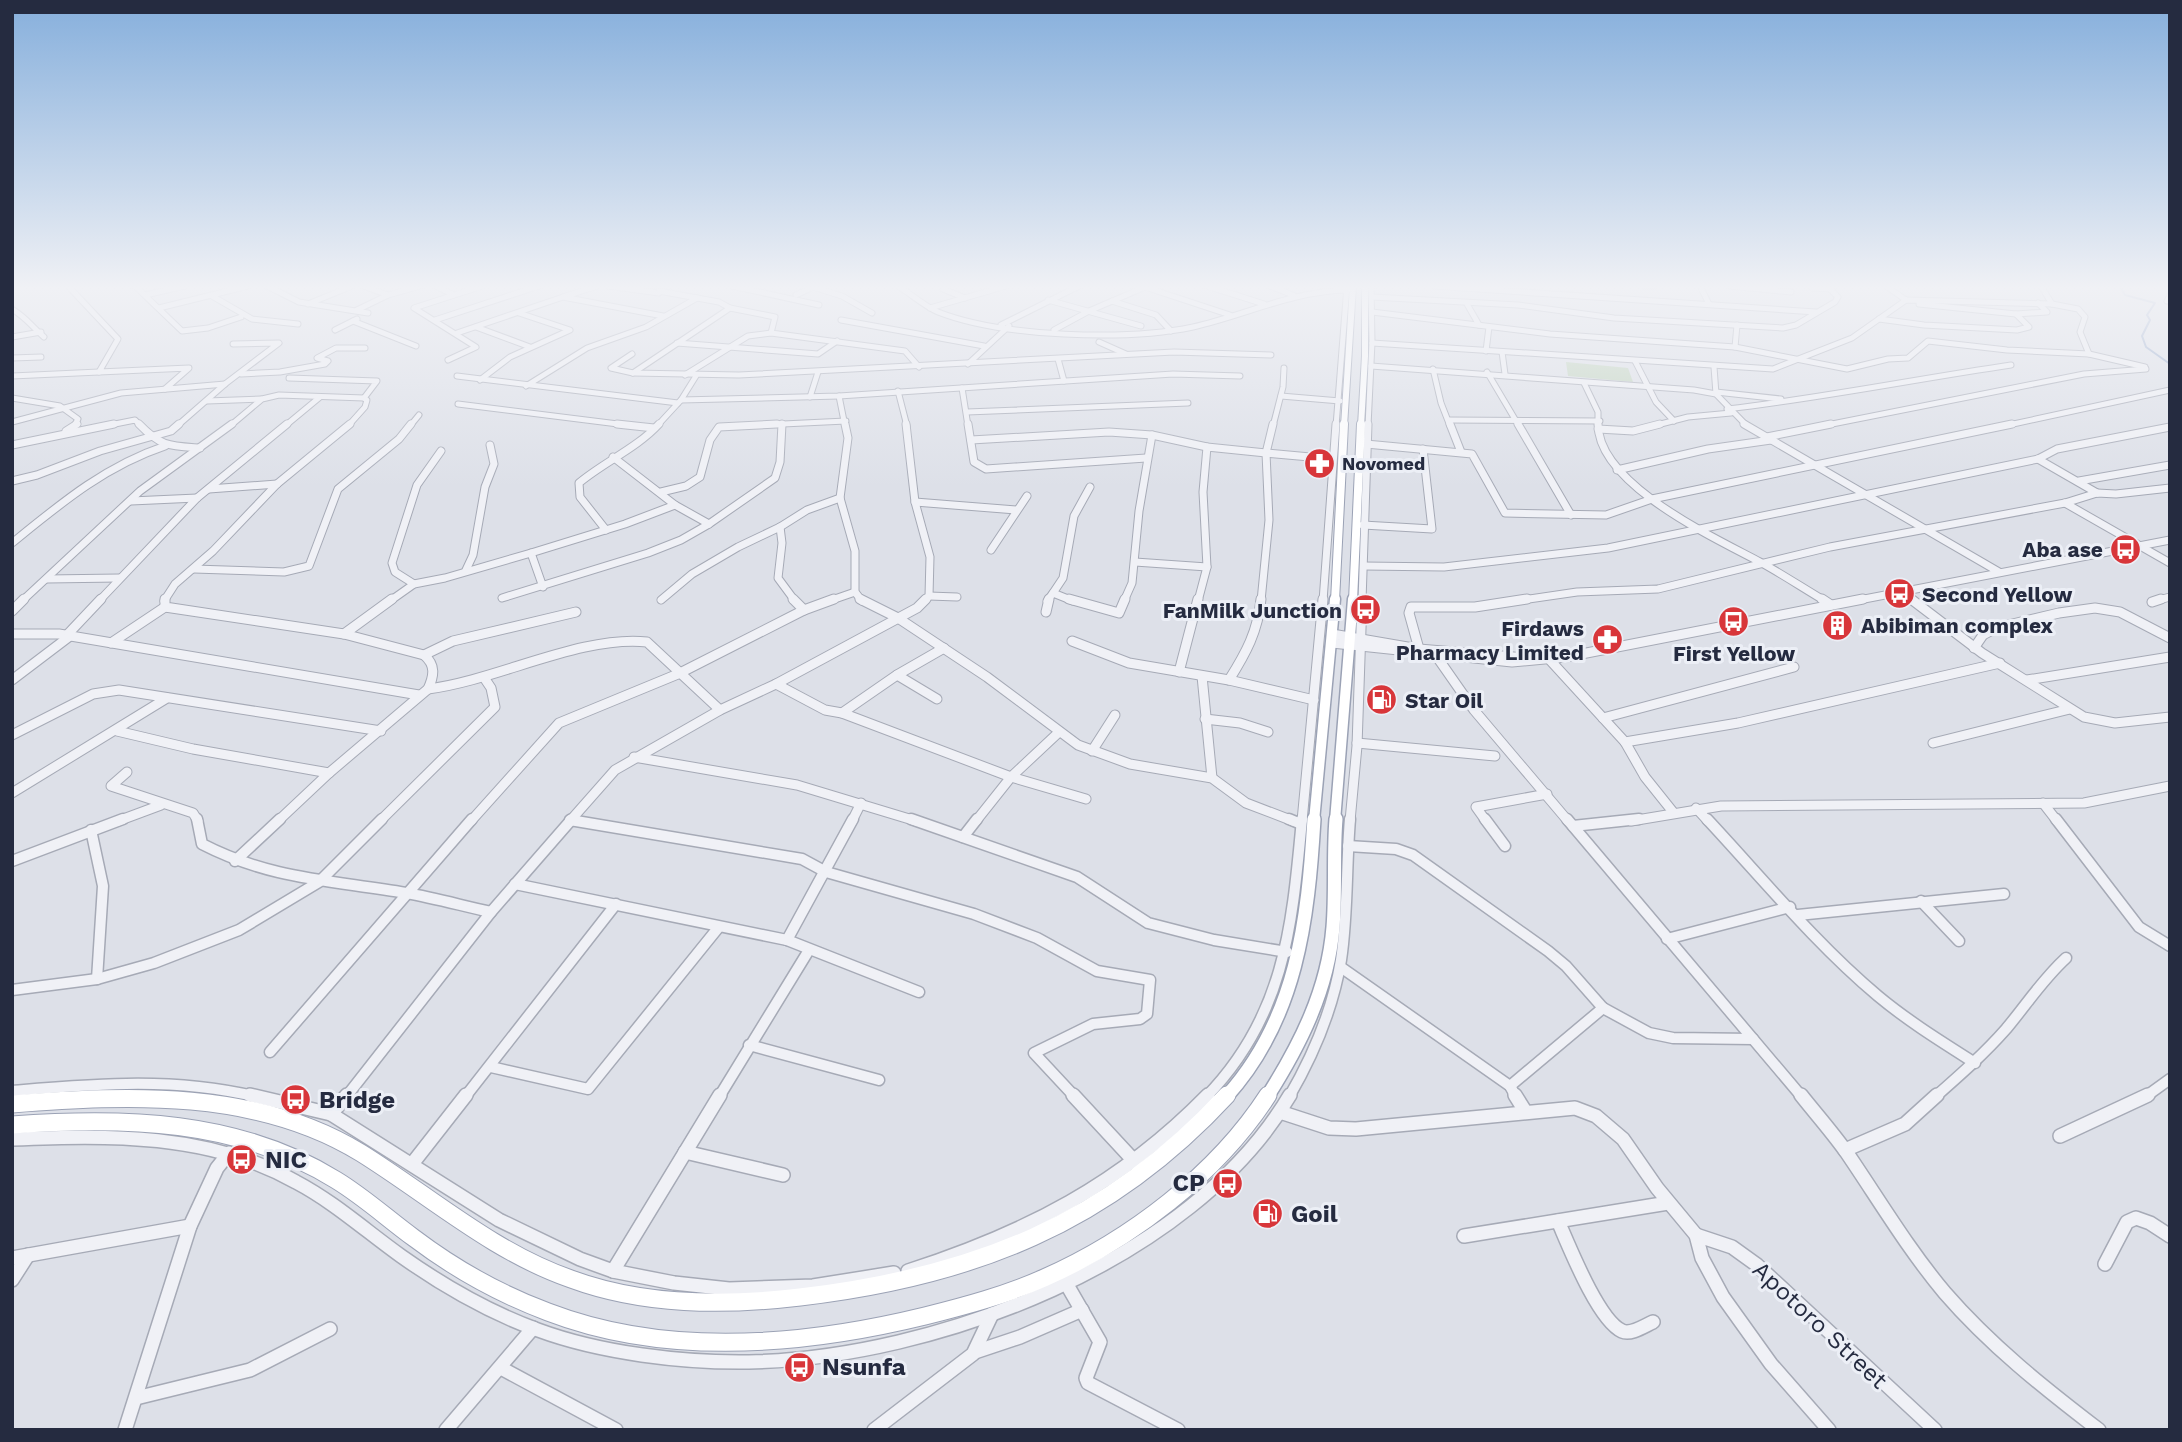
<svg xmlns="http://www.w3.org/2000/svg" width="2182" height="1442" font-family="'Work Sans',sans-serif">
<rect width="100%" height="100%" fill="#dde0e8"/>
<polygon fill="#c0d3bd" points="1566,362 1628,368 1633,382 1568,376"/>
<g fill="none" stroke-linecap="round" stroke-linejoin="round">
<polyline stroke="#94a8cb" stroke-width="2" points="2120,286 2125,295 2155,303 2147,315 2150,320 2142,336 2146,347 2170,364"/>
<defs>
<g id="minor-far4">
<polyline points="68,286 118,339 99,372 189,368 165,389"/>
<polyline points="135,286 182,331 208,328 241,317"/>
<polyline points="267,286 299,302 368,313"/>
<polyline points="363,286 388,295"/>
<polyline points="436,286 452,294"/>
<polyline points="597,286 563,297 663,316"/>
<polyline points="608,286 659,293"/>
<polyline points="732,286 819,305"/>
<polyline points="815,286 813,287 842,296 872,313"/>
<path d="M898 286C911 294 924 306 938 312 1002 337 1126 341 1193 327 1246 315 1292 291 1348 290"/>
<polyline points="1207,286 1264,304"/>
<polyline points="1270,286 1293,295"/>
<polyline points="1434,286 1816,312"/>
<polyline points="1644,286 1654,286"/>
<polyline points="1700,286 1709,304"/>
<polyline points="1730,286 1791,292"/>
<polyline points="1886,286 1906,300"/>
<polyline points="2041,286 2052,304"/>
<polyline points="1812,288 1832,289"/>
<polyline points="943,289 965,298"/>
<polyline points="145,295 185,286"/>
<polyline points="796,295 813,287"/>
<polyline points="212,296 252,319 298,324"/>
<polyline points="1372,297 1518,305 1614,318 1783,328 1796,325 1835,302 1838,297 1827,286"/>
<polyline points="1048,300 1141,326"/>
<polyline points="1112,301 1156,315 1171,331"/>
<polyline points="2167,301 2170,295"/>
<polyline points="308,304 352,286"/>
<polyline points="1467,304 1479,325"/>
<polyline points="1919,304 2016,314"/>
<polyline points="159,308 248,286"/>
<polyline points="730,308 775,317 771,333 905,351 919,367"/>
<polyline points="930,308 1006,286"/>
<path d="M12 309C28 319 31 326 44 337"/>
<polyline points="357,310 388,295 420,286"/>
<polyline points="1372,312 1550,334 1735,347 1847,369 1888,359 1908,358 1928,341 2007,350 2089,354 2145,367"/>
<polyline points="1879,319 1924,325 2017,330 2029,327 2016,314 2047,312 2038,303"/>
<polyline points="435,320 539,286"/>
<polyline points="841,320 984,346"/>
<polyline points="353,321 416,346"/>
<polyline points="1001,325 1079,286"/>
<polyline points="476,327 530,347"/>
<polyline points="335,330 357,319"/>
<polyline points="1054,330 1089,311 1145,287 1230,315"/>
<polyline points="457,333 563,297"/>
<polyline points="12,337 41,332"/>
<polyline points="1099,342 1126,354"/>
<polyline points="677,343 818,354 837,341"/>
<polyline points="1372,343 1773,369 1852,338 1906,300 2052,304 2078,309 2085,317 2080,332 2089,354"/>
<polyline points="1735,347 1737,325"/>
<polyline points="1486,351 1489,327"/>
<polyline points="1502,352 1505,374"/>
<polyline points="632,354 611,368 633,373 739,375 1174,352 1271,355"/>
<polyline points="12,358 41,357"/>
<polyline points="1058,359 1064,381"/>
<polyline points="448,360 476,347 414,308 482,286"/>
<polyline points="1635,361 1656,402 1674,421"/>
<polyline points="968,364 1009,326"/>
<polyline points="1371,366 1694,390 1716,394 1747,426"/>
<polyline points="1714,367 1716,394"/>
<polyline points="1433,369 1441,403 1450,426"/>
<polyline points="1487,372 1519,426"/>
<polyline points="633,373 730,308 719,302 659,291"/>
<polyline points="241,374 280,372 325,364 328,361 317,358 336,348 365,348"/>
<polyline points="685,375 748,336 771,333"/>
<polyline points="12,376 99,372"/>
<polyline points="457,376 678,403"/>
<polyline points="289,378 377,381 364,398"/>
<polyline points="480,380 510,357 570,330 519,313"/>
<polyline points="1584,383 1598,412 1598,426"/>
<polyline points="526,386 587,348 646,327 697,298"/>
<polyline points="962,388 968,426"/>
<polyline points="898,391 907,426"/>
<polyline points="1716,392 1781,399"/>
<polyline points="839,396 845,426"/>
<polyline points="1281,396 1340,401"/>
<polyline points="810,397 818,372"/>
<polyline points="12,398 60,406 78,419 74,426"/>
<polyline points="681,400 839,396 1173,374 1240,376"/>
<polyline points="207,401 261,399"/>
<polyline points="458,404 634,426"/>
<path d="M1727 409C1822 398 1916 379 2011 365"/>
<polyline points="967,412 1188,403"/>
<polyline points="1449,420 1600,421"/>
<polyline points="12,422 121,393 225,384"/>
<polyline points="105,426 135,420 141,426"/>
<polyline points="177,426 225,384 279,343 233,344"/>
<polyline points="230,426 262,399 279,395 364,398"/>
<polyline points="285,426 320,397"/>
<polyline points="348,426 365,407 367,400 364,398"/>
<polyline points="410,426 419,415"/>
<polyline points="657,426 681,400 696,376"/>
<polyline points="740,426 846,421"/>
<polyline points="1273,426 1283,387 1284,368"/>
<polyline points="1336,426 1347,286"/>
<polyline points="1368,426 1372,342 1371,286"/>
<polyline points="1653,426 1688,417 1731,413"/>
<polyline points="1822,426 2084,374 2146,369"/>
<polyline points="2004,426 2170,390"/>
</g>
<g id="minor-far3">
<path d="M139 424C161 447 170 446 200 448"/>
<polyline points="617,424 654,428"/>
<polyline points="845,424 848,438 840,498 855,551 855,592 862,601"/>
<polyline points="906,424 915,502 930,557 929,596 924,601"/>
<polyline points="968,424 974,462 986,469 1146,458"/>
<polyline points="1450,424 1461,452"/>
<polyline points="1518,424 1571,515"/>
<path d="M1598 424C1598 484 1713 537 1760 562 1782 574 1803 588 1825 601"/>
<polyline points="1744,424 1999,572"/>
<polyline points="1598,429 1633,431 1660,424"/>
<polyline points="66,431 77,424"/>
<polyline points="1767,437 1831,424"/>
<polyline points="971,440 1109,432 1152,435 1207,447"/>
<polyline points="1366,444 1472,454 1505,513 1606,515 1652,499 2012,424"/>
<polyline points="12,445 114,424"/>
<polyline points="613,457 675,505 709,524"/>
<polyline points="2038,459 2097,493"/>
<polyline points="1617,470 1708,449 1771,440"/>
<polyline points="12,481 37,475 100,451 171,431 179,424"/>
<polyline points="2079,481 2170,465"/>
<polyline points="209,489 277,484"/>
<polyline points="661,492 686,486 700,477 710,440 719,427 777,424"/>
<polyline points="131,501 197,498"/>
<polyline points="915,502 1016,510"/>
<polyline points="2065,503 2170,563"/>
<polyline points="1363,525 1432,529 1423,449"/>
<polyline points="780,527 782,543 778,578 795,601"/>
<path d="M606 530 580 497 579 483C604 462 637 448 659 424"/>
<path d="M12 543C60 504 105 466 165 446"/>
<polyline points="991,550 1027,496"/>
<polyline points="531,553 543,587"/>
<polyline points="1135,562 1207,567"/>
<polyline points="1364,566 1444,567 1608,548 2038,459 2057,449 2170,427"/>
<polyline points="194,569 284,572 309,566 338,489 399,439 411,424"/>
<polyline points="466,570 473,555 485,487 494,464 490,445"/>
<polyline points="47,579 119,578"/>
<polyline points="414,584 395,572 392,563 417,485 441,451"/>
<polyline points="1901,592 1913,601"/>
<polyline points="929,596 957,597"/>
<polyline points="502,598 648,553 681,540 709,524 775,478 780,462 782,424"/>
<polyline points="661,600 692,574 738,547 780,527 807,510 840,498"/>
<polyline points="22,601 140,491 232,424"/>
<polyline points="99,601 197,498 287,424"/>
<polyline points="164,601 175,584 213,551 277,484 350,424"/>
<polyline points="390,601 414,584 445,578 531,553 625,524 675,505"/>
<polyline points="829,601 855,592"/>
<polyline points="1047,601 1053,593"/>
<polyline points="1073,601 1053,593 1063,578 1074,516 1090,487"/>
<polyline points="1124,601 1132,583 1139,511 1152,435"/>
<polyline points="1198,601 1207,567 1203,492 1207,447 1266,453 1273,424"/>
<polyline points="1261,601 1269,520 1266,453 1332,459"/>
<polyline points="1323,601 1336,424"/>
<polyline points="1362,601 1368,424"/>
<polyline points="1515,601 1577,592 1658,589 1830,547 2065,503 2097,493 2116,494 2170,488"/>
<polyline points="1854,601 2170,540"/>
<polyline points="2155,601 2170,597"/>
</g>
<g id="minor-far2">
<path d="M165 599V607L344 634 424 655C436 665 434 676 428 689L329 773 278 821"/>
<polyline points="793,599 804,610"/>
<polyline points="860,599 898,618 987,677 1078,745 1130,764 1212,778 1246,803 1293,821"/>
<polyline points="1069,599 1119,613 1125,599"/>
<polyline points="1822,599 1831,605"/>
<polyline points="1911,599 1982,653 2084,717 2115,723 2170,717"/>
<polyline points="2152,602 2161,599"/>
<polyline points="12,611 24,599"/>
<polyline points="1046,612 1049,599"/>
<polyline points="12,634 59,634 419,695"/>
<polyline points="344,634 392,599"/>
<polyline points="1332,634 1419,649 1526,658"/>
<polyline points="67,635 101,599"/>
<polyline points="1072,641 1129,663 1229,680 1314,700"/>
<polyline points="111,643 165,607"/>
<polyline points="1332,643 1512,662 1566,657 1863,599"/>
<polyline points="1974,648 1983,635 1996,628 2059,613 2095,608 2120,612 2170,638"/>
<polyline points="1419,649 1409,613 1411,607 1475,607 1527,599"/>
<polyline points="424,655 453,641 576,612"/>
<polyline points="1437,657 1474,710 1568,821"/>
<polyline points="1549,659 1625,742 1645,777 1673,812"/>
<polyline points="1179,672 1198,599"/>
<polyline points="897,675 937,699"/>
<polyline points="1202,676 1212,778"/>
<polyline points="12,680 70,636"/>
<path d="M1229 680C1246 653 1258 631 1261 599"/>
<polyline points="2027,680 2170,657"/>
<polyline points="776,684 825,710 842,713 1011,777 1086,799"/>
<path d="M428 689C498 680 581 635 647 642L720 710"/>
<polyline points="842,713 897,675 944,648"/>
<polyline points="1603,718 1794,667"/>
<polyline points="1205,719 1240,723 1268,732"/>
<polyline points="117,731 193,749 329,773"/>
<polyline points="12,735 93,694 119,690 381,731"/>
<polyline points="1625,742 1738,723 2000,663"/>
<polyline points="1357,743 1495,756"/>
<polyline points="1933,743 2070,709"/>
<polyline points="1092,751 1115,715"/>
<polyline points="634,757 797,785 916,821"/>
<polyline points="127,772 111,786 193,813 198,821"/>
<polyline points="12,793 167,698"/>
<polyline points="2043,803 2057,821"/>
<polyline points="1696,808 1708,821"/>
<polyline points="570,820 576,821"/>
<polyline points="118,821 161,805"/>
<polyline points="380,821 495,707 491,688 485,679"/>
<polyline points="471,821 559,723 678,674 804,610 834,599"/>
<polyline points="570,821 615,770 720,710 776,684 917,608 926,599"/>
<polyline points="852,821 861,803"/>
<polyline points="976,821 1011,777 1058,733"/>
<polyline points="1302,821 1323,599"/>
<polyline points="1350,821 1357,746 1362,599"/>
<polyline points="1486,821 1476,807 1547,794"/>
<polyline points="1631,821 1721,806 2084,803 2170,786"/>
</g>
<g id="minor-far1">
<path d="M197 819 202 844C272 880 331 880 406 893 435 898 463 906 491 912"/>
<polyline points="911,819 1077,877 1148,923 1214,940 1287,952"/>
<polyline points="1289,819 1301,824"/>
<polyline points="1485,819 1505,846"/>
<polyline points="1567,819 1802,1097"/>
<path d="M1707 819C1762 878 1816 944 1878 996 1908 1021 1942 1042 1975 1063"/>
<polyline points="2056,819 2139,927 2170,946"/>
<polyline points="570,820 802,859 826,872 974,914 1037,938 1097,971 1150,980 1147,1014 1140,1019 1093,1024 1034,1053 1075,1097"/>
<polyline points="1573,826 1639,819"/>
<polyline points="91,830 103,886 97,979"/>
<polyline points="963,837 977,819"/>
<polyline points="1348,846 1396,849 1413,855 1548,951 1566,966 1603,1008 1510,1086"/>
<polyline points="12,861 123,819"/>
<polyline points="235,861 280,819"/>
<polyline points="515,884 787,940 919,992"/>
<polyline points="1921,901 1959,941"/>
<polyline points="1798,915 2004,894"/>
<polyline points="1667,939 1790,907"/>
<polyline points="787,940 853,819"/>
<polyline points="1342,968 1510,1086 1516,1097"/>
<polyline points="12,990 97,979 154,963 239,930 319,882 382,819"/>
<polyline points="1603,1008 1649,1033 1673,1038 1753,1039"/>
<polyline points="749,1045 879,1080"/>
<polyline points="270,1052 472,819"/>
<polyline points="491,1067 588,1089 718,928"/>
<path d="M12 1091C97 1084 173 1077 257 1097"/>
<polyline points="346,1097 491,912 572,819"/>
<polyline points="465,1097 616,904"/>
<polyline points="719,1097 809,950"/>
<path d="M1206 1097C1285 1016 1292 926 1302 819"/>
<path d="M1289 1097C1314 1054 1333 1009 1341 960 1348 914 1346 866 1350 819"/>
<path d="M1935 1097C1960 1075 1984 1054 2006 1029 2027 1004 2042 980 2066 958"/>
<polyline points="2145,1097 2170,1079"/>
</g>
<g id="minor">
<polyline points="250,1095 331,1114 499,1220 580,1259 613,1271 674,1283 729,1289 813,1286 894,1273"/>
<polyline points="1073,1095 1136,1163"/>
<polyline points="1515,1095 1525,1111"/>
<path d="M1801 1095C1816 1114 1833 1133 1847 1153 1879 1200 1908 1249 1945 1293 1990 1345 2044 1388 2099 1430"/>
<polyline points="1280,1112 1329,1128 1356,1129 1575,1108 1596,1116 1623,1139 1657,1188 1696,1235 1702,1258 1723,1297 1771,1364 1829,1430"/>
<polyline points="331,1114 347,1095"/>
<polyline points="2060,1136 2148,1095"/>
<path d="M12 1139C109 1135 209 1133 296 1182 334 1202 366 1231 401 1256 442 1285 491 1313 538 1330 600 1353 683 1363 749 1362 935 1358 1192 1262 1290 1095"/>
<polyline points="1845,1150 1905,1124 1937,1095"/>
<polyline points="685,1152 783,1175"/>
<polyline points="412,1164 466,1095"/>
<path d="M1558 1221C1569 1246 1598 1320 1622 1331 1631 1335 1644 1326 1653 1322"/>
<polyline points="1696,1235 1732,1247 1757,1265 1935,1430"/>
<polyline points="1464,1236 1668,1203"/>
<polyline points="12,1258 190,1226"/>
<polyline points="2105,1264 2127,1222 2136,1218 2150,1223 2170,1236"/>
<polyline points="613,1271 720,1095"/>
<path d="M908 1271C1026 1233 1121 1184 1208 1095"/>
<polyline points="12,1280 28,1255"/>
<polyline points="1066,1283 1100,1342 1086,1378 1088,1383 1178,1430"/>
<polyline points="975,1352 1020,1337 1082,1310"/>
<polyline points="501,1368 616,1430"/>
<polyline points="136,1398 250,1370 330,1329"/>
<polyline points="125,1430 190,1226 217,1168 229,1153"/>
<polyline points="446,1430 533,1328"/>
<polyline points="874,1430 973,1354 992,1314"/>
</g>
<g id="major-far4">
<polyline points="1344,426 1353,286"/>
<polyline points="1361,426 1365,356 1365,286"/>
</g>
<g id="major-far3">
<polyline points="1335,601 1344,424"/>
<polyline points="1353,601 1361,424"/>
</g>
<g id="major-far2">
<polyline points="1314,821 1335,599"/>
<polyline points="1335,821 1353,599"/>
</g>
<g id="major-far1">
<path d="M1226 1097C1297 1019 1308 920 1314 819"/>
<path d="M1267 1097C1300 1045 1328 990 1333 927 1336 891 1333 855 1336 819"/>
</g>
<g id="major">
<path d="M12 1104C129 1095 257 1089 361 1153 430 1196 493 1252 571 1279 644 1306 724 1306 800 1297 972 1277 1108 1224 1227 1095"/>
<path d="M12 1125C123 1117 238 1119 336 1180 364 1197 388 1219 414 1238 455 1269 500 1294 548 1312 668 1358 802 1346 925 1316 965 1306 1006 1295 1044 1278 1130 1240 1217 1174 1268 1095"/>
</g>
</defs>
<use href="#minor-far4" stroke="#a6aab6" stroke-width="7"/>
<use href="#minor-far3" stroke="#a6aab6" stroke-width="9"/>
<use href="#minor-far2" stroke="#a6aab6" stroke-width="11"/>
<use href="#minor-far1" stroke="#a6aab6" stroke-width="13"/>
<use href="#minor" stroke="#a6aab6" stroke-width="16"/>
<use href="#major-far4" stroke="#9ba2b5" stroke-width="8"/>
<use href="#major-far3" stroke="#9ba2b5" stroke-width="10"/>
<use href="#major-far2" stroke="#9ba2b5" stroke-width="13"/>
<use href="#major-far1" stroke="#9ba2b5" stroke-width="16"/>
<use href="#major" stroke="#9ba2b5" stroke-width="19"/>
<use href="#minor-far4" stroke="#f0f1f6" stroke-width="5"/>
<use href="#minor-far3" stroke="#f0f1f6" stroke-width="7"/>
<use href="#minor-far2" stroke="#f0f1f6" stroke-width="9"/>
<use href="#minor-far1" stroke="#f0f1f6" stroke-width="10"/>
<use href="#minor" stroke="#f0f1f6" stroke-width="13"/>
<use href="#major-far4" stroke="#fff" stroke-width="6"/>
<use href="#major-far3" stroke="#fff" stroke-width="8"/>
<use href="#major-far2" stroke="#fff" stroke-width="10"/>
<use href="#major-far1" stroke="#fff" stroke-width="13"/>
<use href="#major" stroke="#fff" stroke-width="17"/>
</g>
<linearGradient id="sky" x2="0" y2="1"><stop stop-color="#86afdc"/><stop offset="0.59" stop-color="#f0f1f5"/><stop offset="1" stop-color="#f0f1f5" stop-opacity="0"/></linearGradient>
<rect width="2182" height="487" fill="url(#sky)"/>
<defs>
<symbol id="pharmacy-disc" viewBox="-11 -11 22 22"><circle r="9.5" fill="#d8363a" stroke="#eceff6"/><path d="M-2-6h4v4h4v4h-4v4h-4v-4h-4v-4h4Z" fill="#fff"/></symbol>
<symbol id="bus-disc" viewBox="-11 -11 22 22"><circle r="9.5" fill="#d8363a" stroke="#eceff6"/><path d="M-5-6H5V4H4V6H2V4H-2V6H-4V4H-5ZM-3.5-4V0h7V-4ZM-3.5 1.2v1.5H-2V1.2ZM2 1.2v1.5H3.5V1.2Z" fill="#fff"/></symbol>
<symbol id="building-disc" viewBox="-11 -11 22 22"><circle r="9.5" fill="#d8363a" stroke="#eceff6"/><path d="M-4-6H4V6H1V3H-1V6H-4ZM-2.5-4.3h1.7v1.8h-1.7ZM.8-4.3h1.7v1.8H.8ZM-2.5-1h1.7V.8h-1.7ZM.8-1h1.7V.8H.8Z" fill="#fff"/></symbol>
<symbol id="fuel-disc" viewBox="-11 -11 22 22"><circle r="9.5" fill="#d8363a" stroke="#eceff6"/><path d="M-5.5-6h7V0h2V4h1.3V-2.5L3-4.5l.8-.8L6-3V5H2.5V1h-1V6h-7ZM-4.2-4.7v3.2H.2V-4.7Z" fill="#fff"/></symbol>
</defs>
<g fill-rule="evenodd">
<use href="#pharmacy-disc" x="1302" y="446" width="35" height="35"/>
<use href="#bus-disc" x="2108" y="532" width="35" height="35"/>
<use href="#bus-disc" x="1882" y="576" width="35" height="35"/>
<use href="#bus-disc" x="1348" y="592" width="35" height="35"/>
<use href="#bus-disc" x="1716" y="604" width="35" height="35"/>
<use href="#building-disc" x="1820" y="608" width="35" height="35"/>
<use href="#pharmacy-disc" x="1590" y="622" width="35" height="35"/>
<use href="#fuel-disc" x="1364" y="682" width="35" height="35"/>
<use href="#bus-disc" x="278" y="1082" width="35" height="35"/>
<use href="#bus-disc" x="224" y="1142" width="35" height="35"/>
<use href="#bus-disc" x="1210" y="1166" width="35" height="35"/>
<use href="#fuel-disc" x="1250" y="1196" width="35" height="35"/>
<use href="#bus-disc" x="782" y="1350" width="35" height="35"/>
</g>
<g text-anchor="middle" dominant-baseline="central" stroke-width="6" stroke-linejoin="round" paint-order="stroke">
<g font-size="18" font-weight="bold" fill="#252b40" stroke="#eceff6" text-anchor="start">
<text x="1342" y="463">Novomed</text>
</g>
<g font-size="21" font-weight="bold" fill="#252b40" stroke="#eceff6" text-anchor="end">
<text x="2103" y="549">Aba ase</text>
<text x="1922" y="594" text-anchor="start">Second Yellow</text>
<text x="1342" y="610">FanMilk Junction</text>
<text x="1861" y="625" text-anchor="start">Abibiman complex</text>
<text x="1584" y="628">Firdaws<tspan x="1584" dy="24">Pharmacy Limited</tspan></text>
<text x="1734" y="653" text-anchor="middle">First Yellow</text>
<text x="1405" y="700" text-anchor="start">Star Oil</text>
</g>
<g font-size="24" font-weight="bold" fill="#252b40" stroke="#eceff6" text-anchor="start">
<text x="319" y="1100">Bridge</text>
<text x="265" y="1160">NIC</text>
<text x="1205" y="1183" text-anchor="end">CP</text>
<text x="1291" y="1214">Goil</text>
<text x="822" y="1367">Nsunfa</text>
</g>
<g font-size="24" fill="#252b40" stroke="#eceff6">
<text transform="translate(1820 1325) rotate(43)">Apotoro Street</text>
</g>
</g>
<rect width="2182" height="1442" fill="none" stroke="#252b40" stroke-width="28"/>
</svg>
